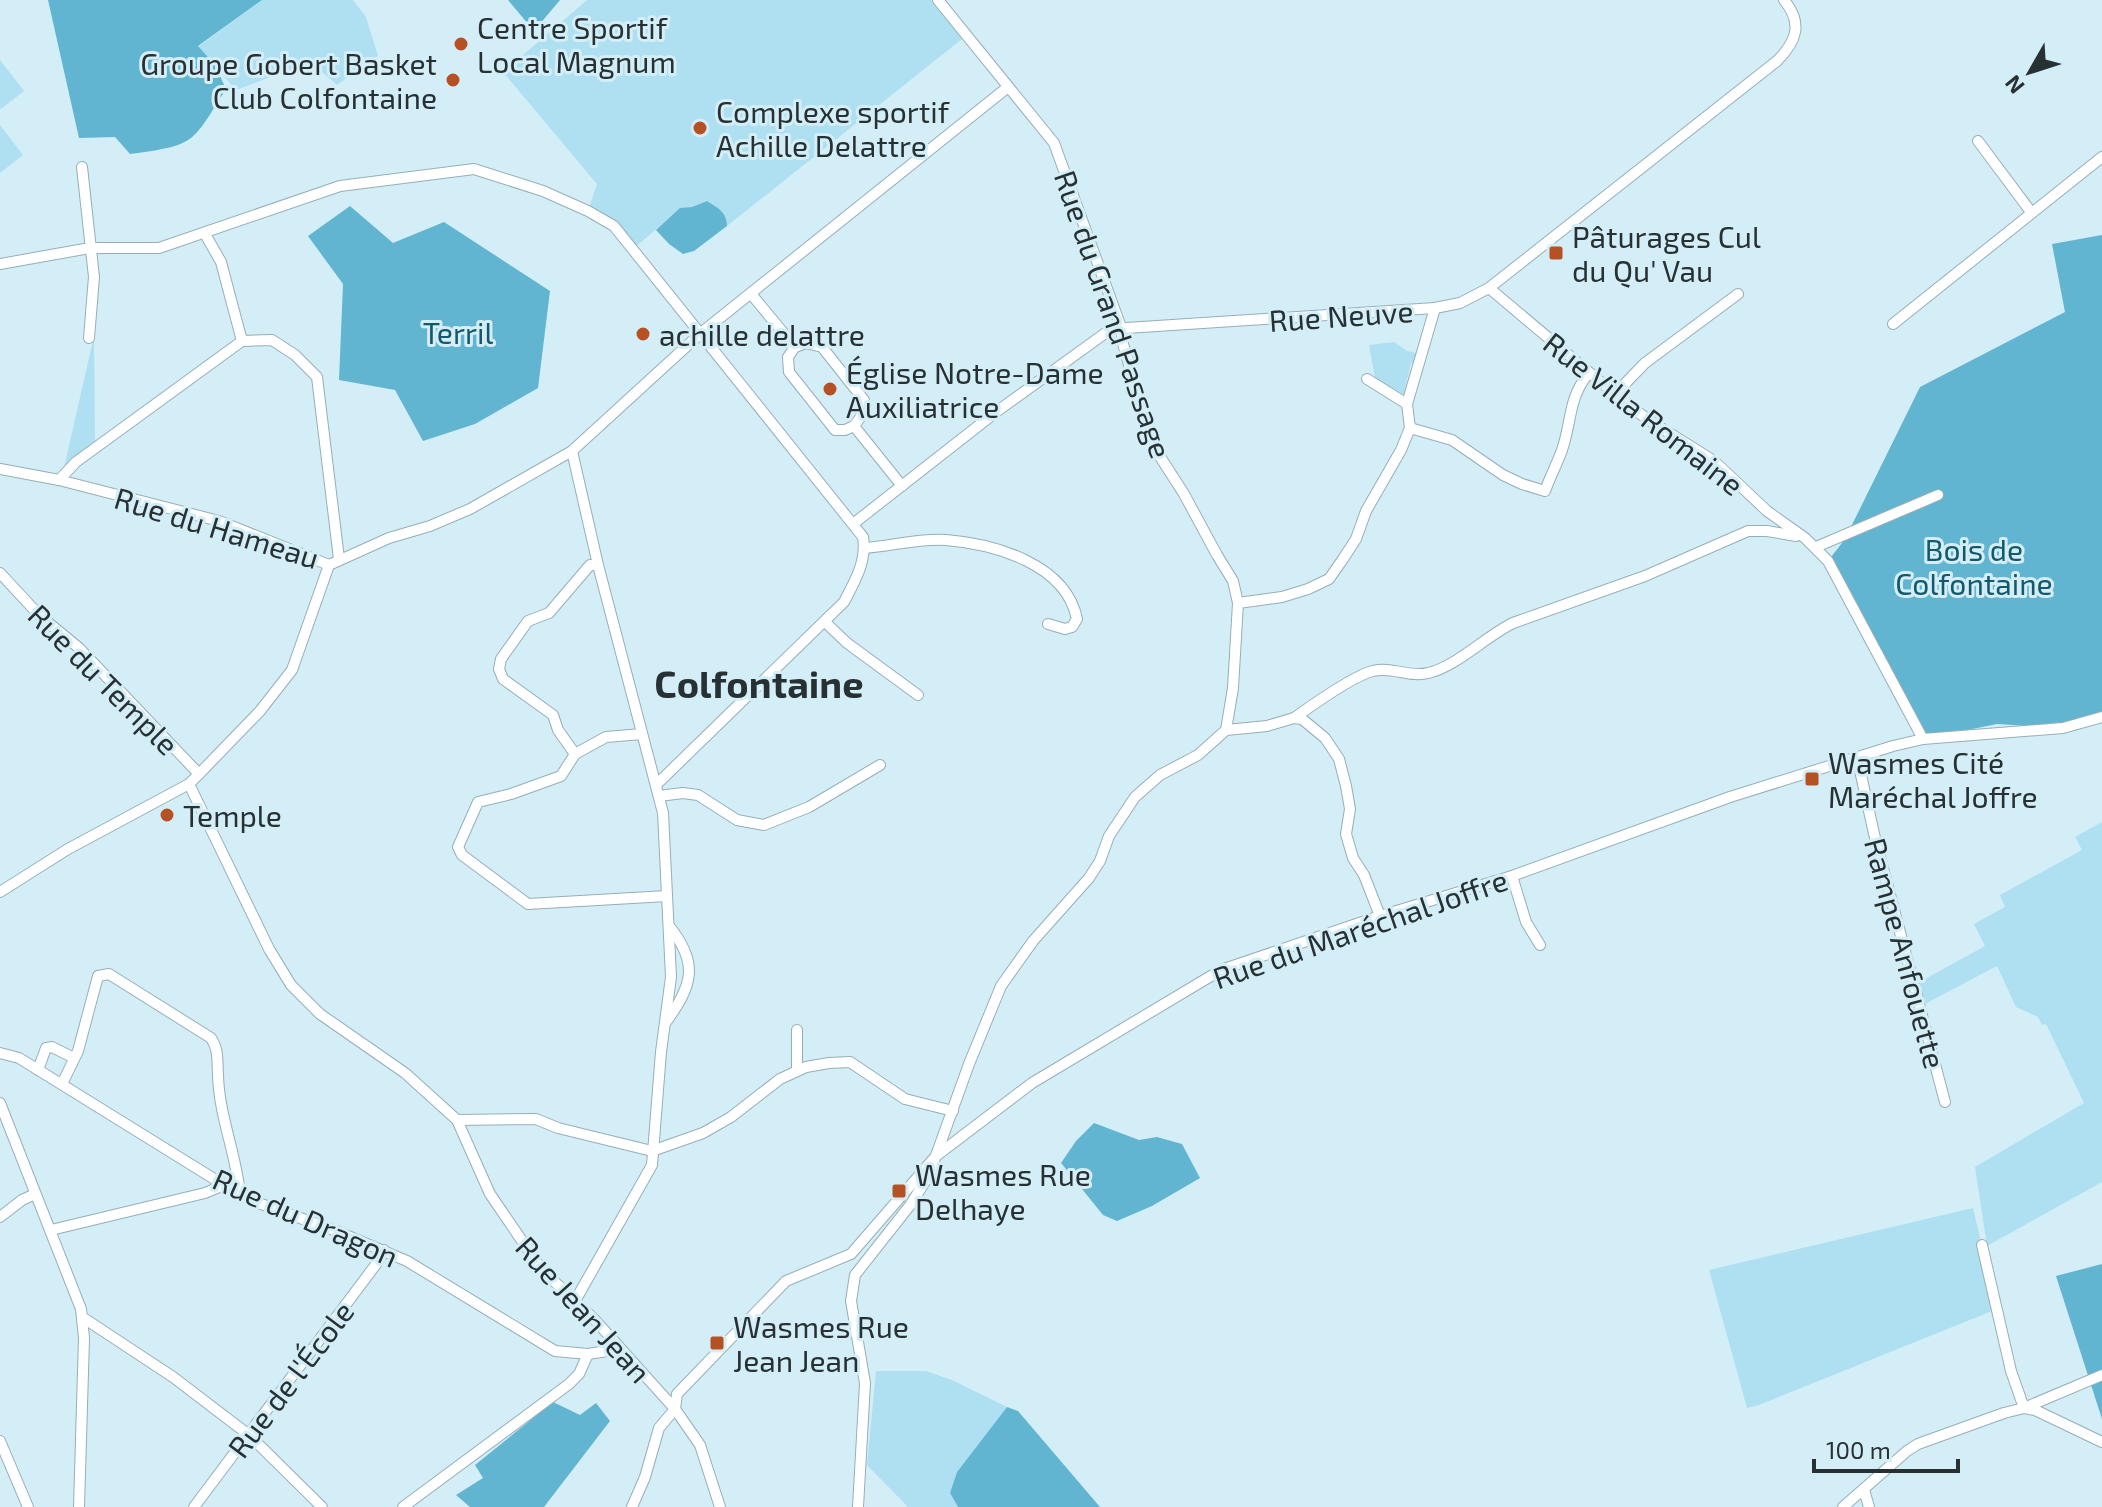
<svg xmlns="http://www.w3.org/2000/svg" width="2102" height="1507" font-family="'Exo 2',sans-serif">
<rect width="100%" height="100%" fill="#d4eef7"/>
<g fill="#aee0f1">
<polygon points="262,0 353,0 366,17 378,56 337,85 311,62 236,90 198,47"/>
<path d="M587 0H938L967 35 727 226C727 212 718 208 707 201L692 207 680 209 633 249 588 211 597 184 503 72Z"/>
<polygon points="0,60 24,91 1,109 0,108"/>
<polygon points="0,125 23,155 0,173"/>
<polygon points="94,336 95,443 63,472"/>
<polygon points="1394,342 1407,351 1422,354 1420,365 1411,363 1405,388 1409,390 1403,394 1375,378 1369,345"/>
<polygon points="2102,822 2102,1182 1987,1246 1975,1167 2084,1103 2046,1024 2042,1025 2038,1017 2016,1007 1997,966 1919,1007 1914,985 1985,946 1974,924 2005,907 2000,895 2082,850 2075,837"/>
<polygon points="1973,1208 1997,1309 1759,1405 1747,1408 1709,1270"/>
<polygon points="876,1371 926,1371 952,1380 1007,1407 957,1472 950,1493 958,1507 908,1507 867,1465"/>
</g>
<g fill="#62b5d1">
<path d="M48 0H262L198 46 215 65 226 89C191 144 197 145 130 154L115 137 79 138Z"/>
<polygon points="508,0 560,0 534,31"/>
<path d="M707 201C718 208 727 212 727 226L694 251 683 254 669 244 656 230 680 208 692 207Z"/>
<polygon points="350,206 393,243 444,222 550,291 538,388 475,424 423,441 395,390 339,380 343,284 308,236"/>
<polygon points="2102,235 2102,717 2063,728 1997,724 1923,739 1828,561 1845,539 1920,387 2065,312 2052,244"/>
<polygon points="1094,1123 1139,1140 1157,1137 1182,1144 1200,1178 1152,1206 1117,1221 1103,1215 1061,1163 1076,1141"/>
<polygon points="2102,1264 2102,1419 2056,1276"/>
<polygon points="553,1402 580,1415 596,1403 610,1421 544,1507 470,1507 456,1495 483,1478 475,1465"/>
<polygon points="1007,1407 1018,1411 1100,1507 958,1507 950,1493 957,1472"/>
</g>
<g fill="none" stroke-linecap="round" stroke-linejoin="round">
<defs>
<g id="minor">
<polyline points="1978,141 2031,212"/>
<polyline points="82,167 94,277 89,338"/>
<polyline points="205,234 221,262 242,341 272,340 295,355 317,377 339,559"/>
<path d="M0 264 90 248H159L340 186 474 169 543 191 588 211 614 226 863 537C867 561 855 581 844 602L656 785"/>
<polyline points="1489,288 1615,394 1647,419 1714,461 1767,511 1805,538 1828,561 1923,739"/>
<polyline points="752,295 795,347"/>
<polyline points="1893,324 2102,157"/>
<polyline points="1367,379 1407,404"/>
<polyline points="1615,394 1645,363 1738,294"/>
<polyline points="854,426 862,415 864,400 822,347 806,343 795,347 788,357 789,372 835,430 845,430 854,426 902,486"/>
<path d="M1410 428 1452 440 1503 475 1522 484 1545 491C1550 477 1557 464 1562 450 1572 421 1568 399 1588 374"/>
<polyline points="572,451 598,565 663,813 671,977 661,1052 652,1165 575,1301"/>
<polyline points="0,469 59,480 219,521 329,565 389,538 430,526 470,509 572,451 701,333 1008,87"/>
<polyline points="59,480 76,462 242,341"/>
<path d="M853 524 996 412 1111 329 1435 308 1460 303 1489 288 1777 61C1797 41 1803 23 1784 0"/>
<polyline points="1816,547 1938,495"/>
<path d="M865 548C891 546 921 538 946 540 995 544 1066 564 1077 619L1072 627 1065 629 1048 624"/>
<polyline points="598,565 590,565 549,613 528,621 501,659 499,669 503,679 553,715 558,730 575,754 606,737 642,734"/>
<polyline points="0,573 39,615 79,648 199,774 189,784 68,849 0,892"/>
<polyline points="1238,603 1282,597 1308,589 1329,579 1343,559 1356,539 1366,511 1401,450 1410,428 1407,404 1435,308"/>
<polyline points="825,622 847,643 918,695"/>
<path d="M1294 718C1311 706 1354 675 1373 671 1391 666 1411 678 1428 673 1456 667 1486 636 1513 623L1645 576 1748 531H1767L1796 536"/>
<polyline points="1226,730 1267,726 1294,718 1302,719 1325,738 1339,759 1346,786 1350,809 1346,834 1353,858 1364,875 1380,916"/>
<polyline points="575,754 561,776 511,794 478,802 458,847 462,855 528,904 667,896"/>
<polyline points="1857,757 1875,838 1945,1102"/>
<polyline points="199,774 260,711 292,670 329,565"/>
<polyline points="189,784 269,949 291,985 320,1014 405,1073 457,1120 490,1194 542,1270 595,1320 675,1409 700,1445 720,1507"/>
<polyline points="659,796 683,793 698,795 737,820 764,825 809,807 880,765"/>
<polyline points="1512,876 1526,922 1540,945"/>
<path d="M666 1022C693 985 699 963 669 926"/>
<polyline points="0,1053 19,1058 224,1185 253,1201 339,1232 407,1261 555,1351 588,1354 620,1349"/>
<polyline points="38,1070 46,1048 52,1047 74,1058"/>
<polyline points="797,1071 797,1030"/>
<path d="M62 1084 78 1051 98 976 109 974 211 1038C219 1050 217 1061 218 1075 219 1116 236 1153 240 1194"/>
<polyline points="0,1103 81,1309 84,1338 79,1507"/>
<polyline points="457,1120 536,1119 558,1128 652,1151 703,1133 731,1117 780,1079 806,1067 829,1063 850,1062 905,1099 953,1111"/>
<polyline points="0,1217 22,1200 35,1194"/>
<polyline points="51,1230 205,1193 224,1185"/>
<polyline points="1982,1245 2011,1371 2024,1408"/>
<polyline points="82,1317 173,1377 249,1435 322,1507"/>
<polyline points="2024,1408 2035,1410 2102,1442"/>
<polyline points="0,1441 28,1507"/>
<polyline points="1864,1490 1869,1507"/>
<polyline points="194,1507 377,1263 384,1250"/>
<polyline points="403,1507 569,1384 579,1374 588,1354"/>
<polyline points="632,1507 645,1477 659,1428 675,1409 677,1394 786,1281 851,1254 936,1156 1032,1083 1221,970 1380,916 1512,876 1730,797 1893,746 1923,739 2063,728 2102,717"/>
<polyline points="858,1507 865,1383 851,1301 855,1275 911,1204 929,1175 969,1064 1001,986 1033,941 1089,878 1100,861 1109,836 1135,797 1160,775 1198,755 1226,730 1233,688 1238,603 1233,581 1217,555 1184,494 1159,455 1143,415 1122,340 1122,330 1054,143 938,0"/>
<polyline points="1843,1507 1907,1451 1918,1444 2004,1413 2024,1408 2102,1375"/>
</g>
</defs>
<use href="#minor" stroke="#96aeb7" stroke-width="12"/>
<use href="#minor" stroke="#fff" stroke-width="10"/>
</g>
<g fill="#b65124" stroke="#d4eef7" stroke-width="3">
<circle cx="461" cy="44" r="8"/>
<circle cx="453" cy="80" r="8"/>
<circle cx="700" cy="128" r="8"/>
<rect x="1548" y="245" width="16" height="16" rx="4"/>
<circle cx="643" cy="334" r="8"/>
<circle cx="830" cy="389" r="8"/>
<rect x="1804" y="771" width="16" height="16" rx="4"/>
<circle cx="167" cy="815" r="8"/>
<rect x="891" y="1183" width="16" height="16" rx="4"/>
<rect x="709" y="1335" width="16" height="16" rx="4"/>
</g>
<g text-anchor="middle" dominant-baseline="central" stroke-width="6" stroke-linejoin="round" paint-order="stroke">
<g font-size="30" fill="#273134" stroke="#d4eef7" text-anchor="start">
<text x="477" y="27">Centre Sportif<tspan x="477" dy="34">Local Magnum</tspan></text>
<text x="437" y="63" text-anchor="end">Groupe Gobert Basket<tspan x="437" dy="34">Club Colfontaine</tspan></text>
<text x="716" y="111">Complexe sportif<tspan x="716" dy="34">Achille Delattre</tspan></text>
<text x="1572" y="236">Pâturages Cul<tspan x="1572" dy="34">du Qu' Vau</tspan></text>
<text x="659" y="334">achille delattre</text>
<text x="846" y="372">Église Notre-Dame<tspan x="846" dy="34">Auxiliatrice</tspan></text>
<text x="1828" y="762">Wasmes Cité<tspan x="1828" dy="34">Maréchal Joffre</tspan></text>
<text x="183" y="815">Temple</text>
<text x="915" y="1174">Wasmes Rue<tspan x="915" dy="34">Delhaye</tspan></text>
<text x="733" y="1326">Wasmes Rue<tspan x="733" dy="34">Jean Jean</tspan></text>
</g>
<g font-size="30" fill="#273134" stroke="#d4eef7">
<text transform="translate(1114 314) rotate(71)">Rue du Grand Passage</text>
<text transform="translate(1341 315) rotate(-4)">Rue Neuve</text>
<text transform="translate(1644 413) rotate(38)">Rue Villa Romaine</text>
<text transform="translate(217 527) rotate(17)">Rue du Hameau</text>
<text transform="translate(104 679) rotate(45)">Rue du Temple</text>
<text transform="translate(1360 928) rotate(-19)">Rue du Maréchal Joffre</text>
<text transform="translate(1906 953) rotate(75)">Rampe Anfouette</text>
<text transform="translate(306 1217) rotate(24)">Rue du Dragon</text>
<text transform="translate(584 1309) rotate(48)">Rue Jean Jean</text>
<text transform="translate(290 1379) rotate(-53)">Rue de l'École</text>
</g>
<g font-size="30" fill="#13586c" stroke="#d4eef7">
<text x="458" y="332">Terril</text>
<text x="1974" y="549">Bois de<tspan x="1974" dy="34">Colfontaine</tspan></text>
</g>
<g font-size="38" font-weight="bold" fill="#273134" stroke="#d4eef7">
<text x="759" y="683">Colfontaine</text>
</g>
</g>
<g transform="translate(2030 72) rotate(231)" stroke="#d4eef7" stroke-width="6" paint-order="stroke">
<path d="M0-6L14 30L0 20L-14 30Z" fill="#273134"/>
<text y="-12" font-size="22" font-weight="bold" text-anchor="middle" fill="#273134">N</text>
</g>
<path d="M1814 1459v12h144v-12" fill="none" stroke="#273134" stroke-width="4"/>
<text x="1826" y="1459" font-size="24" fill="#273134" stroke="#d4eef7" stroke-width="6" paint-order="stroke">100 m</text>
</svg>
